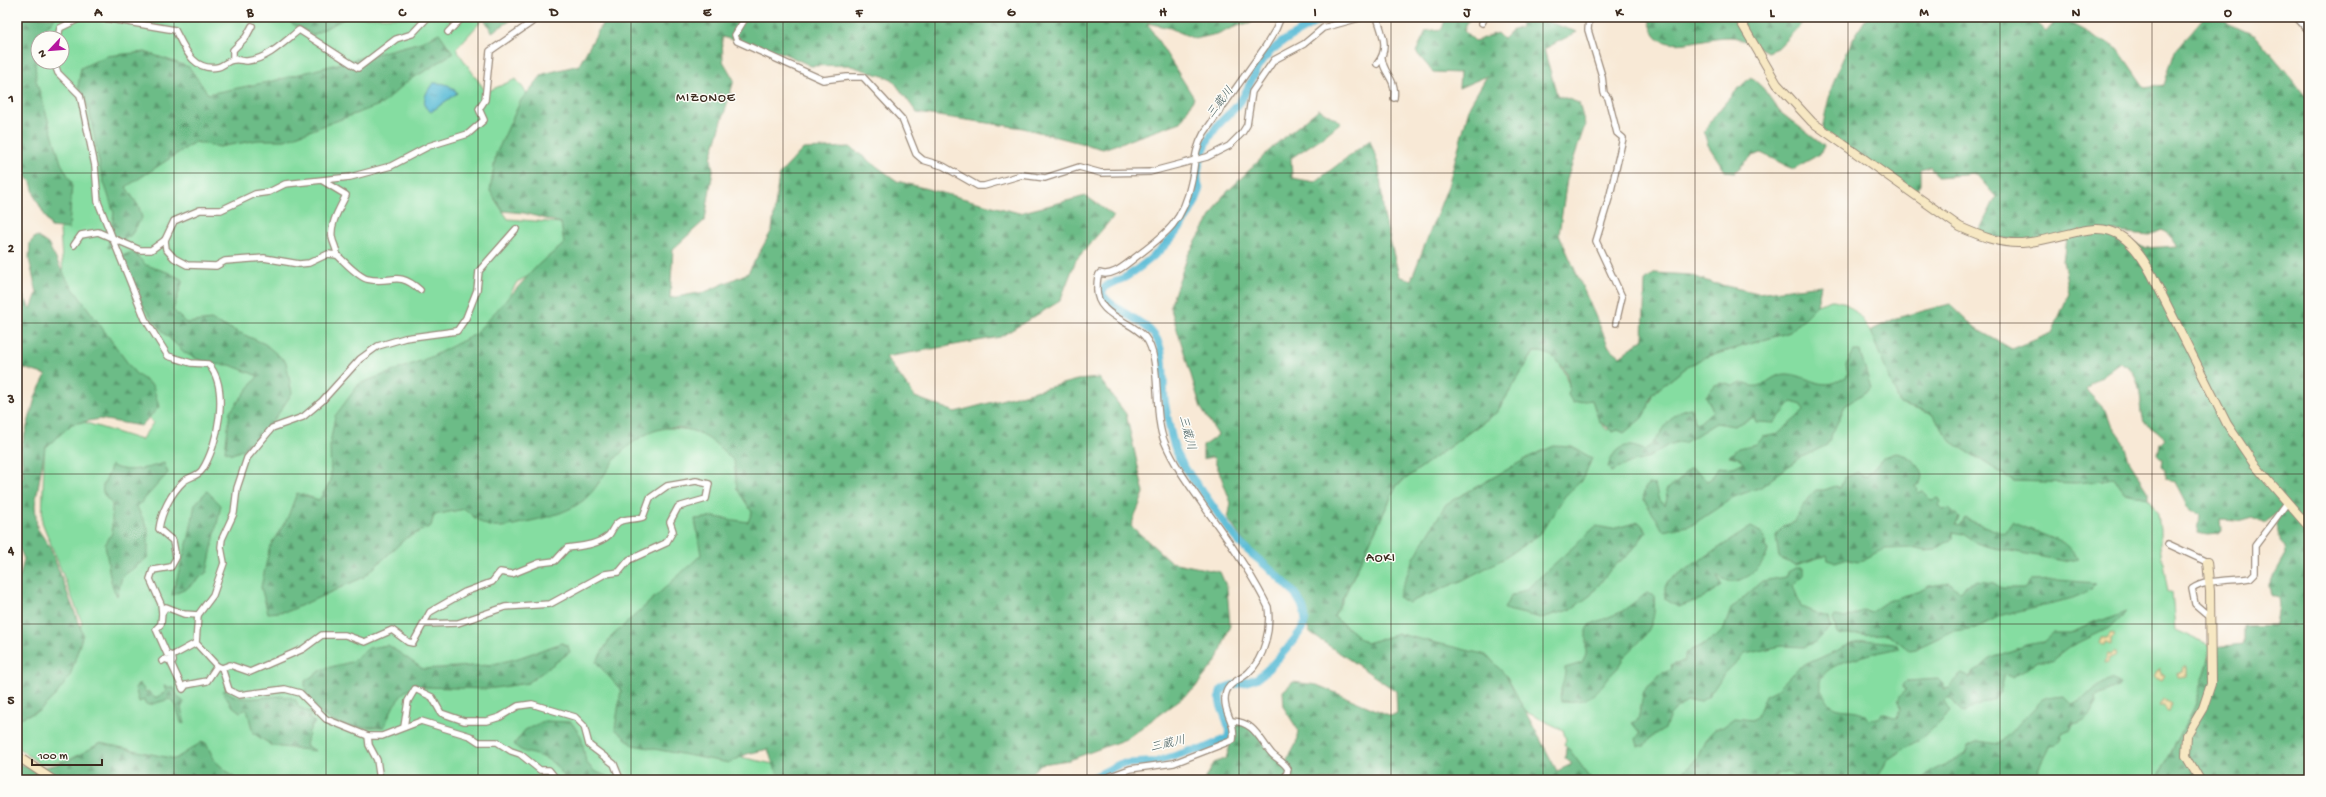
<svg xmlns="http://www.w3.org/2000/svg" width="2326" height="797" font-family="'Gochi Hand','Klee One',sans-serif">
<defs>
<pattern id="forest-firs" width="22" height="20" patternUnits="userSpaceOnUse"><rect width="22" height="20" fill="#6cbc87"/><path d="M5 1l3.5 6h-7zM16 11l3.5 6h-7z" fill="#5a996e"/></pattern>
<pattern id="sand-dots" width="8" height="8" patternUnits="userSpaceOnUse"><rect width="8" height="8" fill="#eeda9e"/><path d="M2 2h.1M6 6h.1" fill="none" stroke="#cdbb88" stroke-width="1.8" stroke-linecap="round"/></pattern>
<pattern id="water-ripples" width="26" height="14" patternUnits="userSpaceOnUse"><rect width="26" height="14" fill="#58bbd6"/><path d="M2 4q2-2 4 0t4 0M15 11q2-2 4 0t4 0" fill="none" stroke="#4a98ad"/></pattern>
</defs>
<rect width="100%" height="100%" fill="#fdfcf7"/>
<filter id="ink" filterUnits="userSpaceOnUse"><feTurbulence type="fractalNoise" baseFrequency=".025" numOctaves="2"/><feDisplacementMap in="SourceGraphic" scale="8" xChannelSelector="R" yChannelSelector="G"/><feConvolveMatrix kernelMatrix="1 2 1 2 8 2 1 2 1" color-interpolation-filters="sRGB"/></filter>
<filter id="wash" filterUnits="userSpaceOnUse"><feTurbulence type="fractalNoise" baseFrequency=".012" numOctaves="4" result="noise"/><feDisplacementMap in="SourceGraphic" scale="16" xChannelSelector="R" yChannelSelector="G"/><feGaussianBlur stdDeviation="0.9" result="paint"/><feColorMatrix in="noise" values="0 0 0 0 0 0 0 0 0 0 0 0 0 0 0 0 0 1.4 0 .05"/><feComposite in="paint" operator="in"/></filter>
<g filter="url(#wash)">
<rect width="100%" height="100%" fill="#f8e9d6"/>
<g fill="#85dda1" stroke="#608460" fill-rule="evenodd">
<path d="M55 17H485L456 49 486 92 516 79 533 101 494 198 508 219 561 223 567 256 517 282 481 344 441 495 639 425 724 433 767 530 629 733 801 770 810 780H208L124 754 40 764 17 747V716L48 695 82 623 42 522 45 427 77 420 141 440 153 423 64 291 57 183 20 46ZM38 38H62V62H38Z"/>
<path d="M1831 300C1868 299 1888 376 1900 404L1932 414 1953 442 2014 481H2102L2113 477 2125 493 2148 498 2158 514 2160 529V546L2168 592H2172L2175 630 2213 647 2195 706 2157 780H1592L1564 744 1566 740 1563 730 1524 711 1507 677 1441 645 1399 634 1366 643 1334 617 1397 485 1497 412 1534 352C1558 350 1563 369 1570 388L1592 400 1599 421 1607 430 1651 401 1652 394 1687 367 1703 358 1790 332 1817 305Z"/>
</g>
<g fill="url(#forest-firs)" stroke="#547352" fill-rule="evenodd">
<polygon points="17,17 56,17 34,40 36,80 61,163 72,183 69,229 51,227 35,197 31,182 17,168"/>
<polygon points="286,17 347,17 313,35 291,23"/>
<polygon points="483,17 513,17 510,21 492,32"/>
<path d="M606 17H1260V20L1237 26 1217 34 1195 39 1170 28 1147 23 1194 98 1181 122 1103 149 1023 128 917 113 892 79 848 65 811 66 783 53 722 37 723 61 734 80 711 158 713 170 705 220 673 249 670 298 705 292 748 273 772 230 779 175 803 149 850 147 897 181 1019 213 1086 196 1114 216 1076 260 1060 301 1000 337 886 357 915 397 955 412 1077 380 1099 378 1126 414 1144 493 1131 526 1171 562 1220 572 1227 588 1230 625 1218 659 1194 689 1126 739 1069 760 1041 764 1023 780H783L773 765 768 749 747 754 729 763 633 745 615 729 621 690 596 662 611 637 701 555 695 519 714 517 748 522 752 512 737 489 734 461C726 454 718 445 709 439 675 417 643 429 617 457 606 470 597 489 584 500 566 514 544 518 522 523 494 530 487 530 465 509L434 515 431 526 406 538 364 577 289 611 268 613 261 587 270 546 287 519 297 493 319 500 331 481 330 444 335 416 359 384 431 357 474 335 539 264 564 244 561 223 524 213 503 211 490 191 496 154 521 100 543 74 579 65Z"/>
<path d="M1446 17H1465L1469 19 1464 31 1475 41 1497 33 1503 39 1511 31 1521 27 1519 17H1550L1548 22 1577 32 1544 49 1557 95 1579 103 1585 125 1567 179 1559 234 1609 347 1620 356 1643 339 1645 281 1655 273 1691 275 1712 283 1758 293 1821 285 1817 305 1790 332 1703 358 1687 367 1652 394 1648 408 1642 418 1624 433 1618 430 1613 432 1599 421 1592 400 1573 403 1568 395C1573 374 1556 350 1534 352L1497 412 1397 485 1334 617 1366 643 1399 634 1487 655 1507 677 1557 771 1572 764 1565 758 1566 748 1569 749 1592 780H1205L1214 763 1226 758 1229 749 1232 721 1248 724 1285 764 1296 744 1298 730 1284 708 1283 691 1293 682 1317 685 1391 716 1397 713 1396 691 1310 633C1305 622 1305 612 1299 601 1287 580 1270 567 1253 551 1243 543 1236 530 1228 519L1231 503 1214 458 1211 457 1203 459V446L1218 435 1201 408 1170 306 1188 255 1223 196 1276 144 1319 109 1341 122 1323 137 1291 158 1292 178 1315 182 1370 140 1379 167 1384 216 1399 276 1411 280 1448 186 1470 105 1487 76 1459 88 1460 73 1433 72 1416 52 1426 31 1442 29Z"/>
<path d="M1649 17H1808L1778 48 1768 52C1758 48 1747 41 1737 38 1707 31 1655 66 1649 17Z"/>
<path d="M1867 17H2030L2046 32 2059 17 2118 49 2145 88 2164 85 2175 51 2204 17H2214L2256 36 2309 99V780H2157L2195 706 2213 647 2244 644V626L2276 625 2279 605 2278 597 2270 595 2268 586 2286 554 2285 546C2275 538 2275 526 2280 514H2277L2264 523 2252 517 2238 521 2220 520 2221 531 2218 534 2207 535 2198 533 2200 515 2189 510 2175 483 2166 479V470L2162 467 2163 460 2158 455 2160 443 2165 438 2156 430 2144 422C2138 402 2145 372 2120 363L2092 383 2086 390 2106 411 2111 425 2123 442 2130 462 2148 490V498L2125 493 2113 477 2102 481 2075 483 2014 481 1952 442 1932 414 1900 404 1870 331 1896 318 1950 304 1976 329 2012 349 2052 333 2069 293 2063 260 2067 234 2030 242 1977 235 1996 197 1976 174 1937 177 1930 166 1921 169V185L1914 194 1822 130C1831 82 1840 58 1867 17ZM2095 230 2150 235 2162 230 2172 237 2178 246 2146 248Z"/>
<polygon points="439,33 453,53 427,70 409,80 382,104 285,140 258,140 219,147 195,142 126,187 139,207 142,218 131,235 108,248 114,213 101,173 89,109 78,87 81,68 106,56 145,52 189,67 208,94 273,81 421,42"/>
<path d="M1751 77 1763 88 1780 112 1824 146 1820 154 1793 169 1761 153 1752 156 1735 172 1725 171 1708 145 1704 133C1716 111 1732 94 1751 77Z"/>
<polygon points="36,236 48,244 67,280 135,373 153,386 159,407 141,426 100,419 72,424 45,448 35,505 37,528 50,547 83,634 70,676 56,695 39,711 17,719 17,579 20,576 24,559 17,543 17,484 23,477 21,448 36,395 46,375 17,366 17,286 31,309 37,293 29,259 30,243"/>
<path d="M133 252 146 265 167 272 183 280 173 310 186 323 211 320 265 344 286 362 292 393C277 416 259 446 232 454L225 451 230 412 258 376 230 365 208 364 185 353 165 334 143 306 122 256Z"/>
<path d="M1854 351H1860L1871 388 1845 406 1827 445 1798 459 1761 487 1734 497 1692 525 1663 531C1660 525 1657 519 1653 514 1646 502 1638 497 1648 484L1655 485 1659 501 1665 505 1667 499 1666 490 1680 480 1686 471 1691 468 1701 474 1707 481 1712 478 1718 467C1728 468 1735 468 1743 462L1739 458 1729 456 1738 448 1757 444 1763 437 1778 434 1804 411 1802 405 1792 402 1774 423 1756 422 1754 417 1734 426 1716 423 1684 443 1678 442 1668 445 1646 459 1629 463 1611 472 1608 467C1614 447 1624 441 1644 450 1662 441 1667 410 1691 408L1694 422 1699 423 1713 411 1706 396 1715 385 1721 383 1733 386 1742 382C1764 395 1767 374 1787 374 1810 375 1823 395 1848 375L1846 365Z"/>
<polygon points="1554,446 1572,447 1592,458 1584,478 1565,496 1540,534 1505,558 1463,580 1408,603 1398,597 1414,558 1446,504 1531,456"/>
<path d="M1895 453C1908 454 1921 464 1923 477L1919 484 1915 486 1918 493 1923 491 1932 500 1938 498 1940 502 1938 505 1942 509 1949 508 1959 517 1956 525 1959 526 1964 518 2004 534 2012 522 2066 544 2079 558 2064 561 1989 547 1976 543 1963 534 1952 532V539L1935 550 1926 551 1913 548 1885 549 1858 562 1845 559 1835 562 1828 560 1827 555 1796 565 1779 558 1776 536 1783 526 1795 522C1797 514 1808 496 1816 490H1824L1836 486 1840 488 1844 478 1858 472 1862 476H1867L1884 457Z"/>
<path d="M164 463 168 473 137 507 148 529V557L122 577 117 596C108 580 109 563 105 545L112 533V504C93 486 108 484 111 465 125 474 149 468 164 463Z"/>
<polygon points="207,491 221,505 207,572 186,589 172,595 189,537 195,504"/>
<polygon points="1639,522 1647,531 1631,552 1611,569 1591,595 1570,610 1541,618 1504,609 1510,597 1528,588 1596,526 1612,529"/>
<path d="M1751 527 1762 533 1768 551C1763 567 1746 583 1729 581 1725 580 1720 577 1717 576L1722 586 1704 598 1678 607 1665 599V587L1668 581Z"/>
<polygon points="1795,568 1803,568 1803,575 1793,585 1801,607 1829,618 1831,627 1816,642 1804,647 1781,646 1745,654 1724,674 1709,696 1701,701 1687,702 1675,710 1670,715 1665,729 1650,738 1645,746 1638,746 1636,739 1640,733 1632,723 1638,720 1644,690 1656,680 1658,675 1671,670 1672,665 1685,661 1685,654 1716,637 1724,629 1731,609 1762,581 1786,577 1788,572"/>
<polygon points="2058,580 2096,583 2087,592 2073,598 2002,615 1976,628 1953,631 1915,649 1909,650 1888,634 1841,635 1837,633 1833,619 1835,616 1845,618 1865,610 1870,613 1887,601 1920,591 1929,586 1950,583 1960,592 1965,585 1977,581 1994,583 2001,588 2024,588 2030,581"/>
<path d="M1647 593 1654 596C1657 629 1644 637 1623 658 1621 667 1614 671 1608 678 1594 697 1586 703 1561 701 1558 690 1566 680 1565 668L1582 663 1586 655V630L1589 625 1621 612Z"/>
<path d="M2126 611 2109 628 2072 646 2052 661H2037L2014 678 2005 674 2000 692 1995 698 1963 712 1958 708 1951 698H1946L1944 702 1950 712 1926 735 1887 760 1877 778 1871 780H1795L1794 775 1788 772 1777 775 1774 780H1674L1696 760 1705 740 1715 729 1723 727 1735 718 1752 720 1757 717 1766 695 1776 690 1798 668 1855 642 1865 640 1895 643 1900 648C1883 652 1806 662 1822 692 1825 696 1828 704 1833 707 1841 712 1855 708 1863 713 1866 715 1866 718 1869 720L1880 717 1882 713 1897 718 1900 708C1897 700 1899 695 1906 690L1902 685 1906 681 1938 679 1943 684V689L1950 688C1953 681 1956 678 1962 674L1970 678 1973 671 1980 668 1991 658 2027 645 2042 642 2052 633H2069Z"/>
<path d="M562 643 568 646 570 652 528 683 488 689 423 687 405 691 394 705 384 727C344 727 336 729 306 701L305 681 323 669 351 662 369 648 388 645 423 669 489 665 515 659Z"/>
<path d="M2111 679 2120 684 2118 687 2096 697 2097 703C2091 714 2087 723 2073 725L2071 729 2061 733 2062 738 2057 744 2050 745 2033 780H1922L1932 771 1965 754 1968 746 1978 741 1999 744 2041 701 2047 698 2063 696 2071 704C2087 698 2096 686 2111 679Z"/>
<polygon points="139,683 146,692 149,692 155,698 166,692 164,686 174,688 178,697 184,702 181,708 185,724 181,723 176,705 170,699 149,705 145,704 144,700 139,702 135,688"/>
<path d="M225 690C247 708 270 690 295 699L299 707 313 714 308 718 315 722 309 731 306 746 316 751 273 746 253 733 247 709 240 712 231 705 222 691Z"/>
<path d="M544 721 571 722 581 736 586 762 594 771 616 780H566C561 771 554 762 545 758 534 753 521 754 514 744L525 730Z"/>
<path d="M202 742 206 743 215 761 237 780H17V763C46 775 75 758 100 743L175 759Z"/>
</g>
<g fill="url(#sand-dots)" stroke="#94825e">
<polygon points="2111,633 2115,635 2111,639 2111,644 2107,642 2104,645 2100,644 2102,638 2107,638"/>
<polygon points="2114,651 2116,656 2109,657 2108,662 2104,663 2108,653 2111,654"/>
<polygon points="2184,665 2187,667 2187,676 2178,677 2177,673 2183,671"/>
<polygon points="2159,668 2161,674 2165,675 2162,680 2154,676"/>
<polygon points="2164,699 2172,704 2169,711 2166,710 2165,706 2160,706"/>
</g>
<path fill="url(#water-ripples)" stroke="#4a727a" d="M433 83C445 83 450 84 457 93L431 112 425 107C423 97 427 91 433 83Z"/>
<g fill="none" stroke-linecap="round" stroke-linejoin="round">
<path stroke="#58bbd6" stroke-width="8" d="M1088 780 1120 764 1156 762 1190 751 1201 750 1228 738C1233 721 1215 707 1221 691 1225 685 1247 683 1257 678 1267 672 1304 632 1305 621 1308 591 1254 560 1237 540 1226 527 1217 512 1207 498 1196 483 1181 466 1175 448 1171 437 1164 403 1164 392 1163 375 1165 350 1155 336 1142 318 1115 313 1101 293 1107 281 1119 282 1129 275 1161 253 1187 227 1200 190 1192 173 1205 143 1215 129 1222 119 1233 112 1240 102 1251 85 1255 67 1270 52 1285 37 1307 29 1324 17"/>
</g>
</g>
<g filter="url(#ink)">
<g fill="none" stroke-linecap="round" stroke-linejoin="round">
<defs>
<g id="street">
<path d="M98 17 175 30C184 47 193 72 218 67 223 66 228 60 234 60 238 59 243 61 247 61 268 59 284 42 299 30L358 68 396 39 412 34 428 17"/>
<polyline points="746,17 735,35 737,41 823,80 847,77 863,77 902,119 916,154 923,160 943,166 978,186 984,186 1022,175 1045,178 1079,167 1101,173 1150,172 1207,157 1229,146 1242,133 1247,125 1252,92 1274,60 1304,44 1323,28 1363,17"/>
<polyline points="1589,17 1588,30 1602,76 1604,93 1608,98 1617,133 1623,138 1610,195 1596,241 1622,297 1616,323"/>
<polyline points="2296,17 2309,31"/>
<polyline points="1482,23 1485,17"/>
<polyline points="448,32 463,17"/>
<polyline points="58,38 60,28 83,17"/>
<path d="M1382 58C1383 74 1397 79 1394 98"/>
<polyline points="233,59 233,50 246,37 252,26"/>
<path d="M54 62 58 73 80 95 95 166 98 202 145 319 168 356 191 363 208 364C230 387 218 446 202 470 198 476 189 477 184 481 171 493 161 513 159 529L173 541 176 558 171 567 153 570 150 579 161 604 162 613"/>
<path d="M1377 64C1390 48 1382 34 1377 17"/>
<path d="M165 240 166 249 174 258 187 265 216 266 225 261 264 258 299 264 309 263 328 254 337 255C337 248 333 244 332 237 330 223 340 208 346 195L323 181"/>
<polyline points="74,245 81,235 98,232 140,250 151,250 165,240 174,221 200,210 221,210 255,194 269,192 285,184 350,177 391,166 429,146 468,134 484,120 479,109 485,100 490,51 532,22 535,17"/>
<path d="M337 255C345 262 357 276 367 279 392 285 396 269 420 290"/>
<polyline points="2168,544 2207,562"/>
<path d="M2210 617 2195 604 2192 589C2205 579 2234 581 2250 578L2255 573V546L2287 503"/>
<polyline points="172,656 196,643"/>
<polyline points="162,661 165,659 170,661 183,689 186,685 207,681 217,666 222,668 229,690 239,695 285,689 300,693 326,719 368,736 369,745 377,760 380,780"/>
<polyline points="173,661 172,656 167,654 156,629 161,624 162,613 166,607 184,614 198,615"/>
<polyline points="217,666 196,643 198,615 213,595 224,563 221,547 222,539 234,513 237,488 247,458 272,428 303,417 322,401 360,359 378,346 405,338 457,331 466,318 477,290 479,271 516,229"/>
<path d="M222 668 230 665 250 672 303 649 322 635H345L365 642 392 630 408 642 413 643 430 612 465 592 492 582 500 572 512 574 539 563 555 561 567 548C581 546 598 545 609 535 613 530 614 523 621 521 628 518 635 520 643 517L650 498 667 486 696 481 709 484 706 499 678 507 670 522 673 531 666 543 629 560 619 572 605 574 550 604 505 607 458 623 423 624"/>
<path d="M1232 721C1255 722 1259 739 1272 754 1277 759 1284 762 1288 769L1285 780"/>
<polyline points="404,727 408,701 415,689 432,697 441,713 464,721 487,721 500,717 518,706 532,704 575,717 584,726 589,745 614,764 620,779 625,780"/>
<polyline points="368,736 382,736 421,721 470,736 479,742 497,742 511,751 520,754 540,770 549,770 557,780"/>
<path d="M1100 780 1130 769 1174 763 1233 740C1236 722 1224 714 1225 699 1225 683 1239 681 1248 673 1265 658 1271 628 1268 607 1252 574 1231 544 1210 515 1194 491 1176 469 1165 443 1152 415 1163 359 1145 337 1131 320 1095 316 1097 287 1097 282 1097 276 1100 273 1111 277 1123 267 1132 260 1163 236 1183 224 1191 183 1196 163 1193 153 1204 133L1265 47 1276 29 1281 17"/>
</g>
<g id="secondary">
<path d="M1738 17 1777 84 1812 122 1960 227C1980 236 2000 244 2022 243 2082 238 2112 201 2151 273L2227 424 2254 464 2309 527"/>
<polyline points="17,756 53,780"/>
<polyline points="2200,780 2186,756 2187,735 2203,708 2211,684 2210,591 2207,562"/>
</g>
</defs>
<use href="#street" stroke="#9a8a7a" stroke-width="8"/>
<use href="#secondary" stroke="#9a8a7a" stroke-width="10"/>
<use href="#street" stroke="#fff" stroke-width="5.5"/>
<use href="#secondary" stroke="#f7e8c3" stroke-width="8"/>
</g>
</g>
<path fill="none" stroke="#3b2a1e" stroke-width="1" stroke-opacity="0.55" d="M174 17V780M326 17V780M478 17V780M631 17V780M783 17V780M935 17V780M1087 17V780M1239 17V780M1391 17V780M1543 17V780M1695 17V780M1848 17V780M2000 17V780M2152 17V780M17 173H2309M17 323H2309M17 474H2309M17 624H2309"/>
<g text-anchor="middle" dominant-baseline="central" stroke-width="3" stroke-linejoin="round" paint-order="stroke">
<g font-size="12" font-style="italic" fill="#455d5e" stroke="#fdfcf7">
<text transform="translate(1221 103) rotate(-52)">三蔵川</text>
<text transform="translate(1186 433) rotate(75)">三蔵川</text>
<text transform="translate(1168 745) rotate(-13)">三蔵川</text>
</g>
<g font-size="13" letter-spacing="1" fill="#3b2a1e" stroke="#fdfcf7">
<text x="706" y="98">MIZONOE</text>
<text x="1381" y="558">AOKI</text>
</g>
</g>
<rect width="2326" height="797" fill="none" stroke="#fdfcf7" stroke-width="44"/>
<g transform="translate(50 50) rotate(244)"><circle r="19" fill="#fdfcf7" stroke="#afa8a0"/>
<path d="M0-3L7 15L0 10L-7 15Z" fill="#b5179e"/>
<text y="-6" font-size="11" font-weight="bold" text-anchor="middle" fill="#3b2a1e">N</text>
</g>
<path d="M32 759v6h70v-6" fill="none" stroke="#3b2a1e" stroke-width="2"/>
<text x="38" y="759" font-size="12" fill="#3b2a1e" stroke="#fdfcf7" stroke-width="3" paint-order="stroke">100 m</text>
<rect x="22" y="22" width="2282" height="753" fill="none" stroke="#3b2a1e" stroke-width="1.5"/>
<g font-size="13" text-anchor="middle" font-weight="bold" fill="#3b2a1e">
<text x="98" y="16">A</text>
<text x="250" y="16">B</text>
<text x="402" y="16">C</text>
<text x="554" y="16">D</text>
<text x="707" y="16">E</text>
<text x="859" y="16">F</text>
<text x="1011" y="16">G</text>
<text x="1163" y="16">H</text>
<text x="1315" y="16">I</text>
<text x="1467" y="16">J</text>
<text x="1619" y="16">K</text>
<text x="1772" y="16">L</text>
<text x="1924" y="16">M</text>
<text x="2076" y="16">N</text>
<text x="2228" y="16">O</text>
<text x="11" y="102">1</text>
<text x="11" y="252">2</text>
<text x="11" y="403">3</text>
<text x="11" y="554">4</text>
<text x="11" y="704">5</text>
</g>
</svg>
